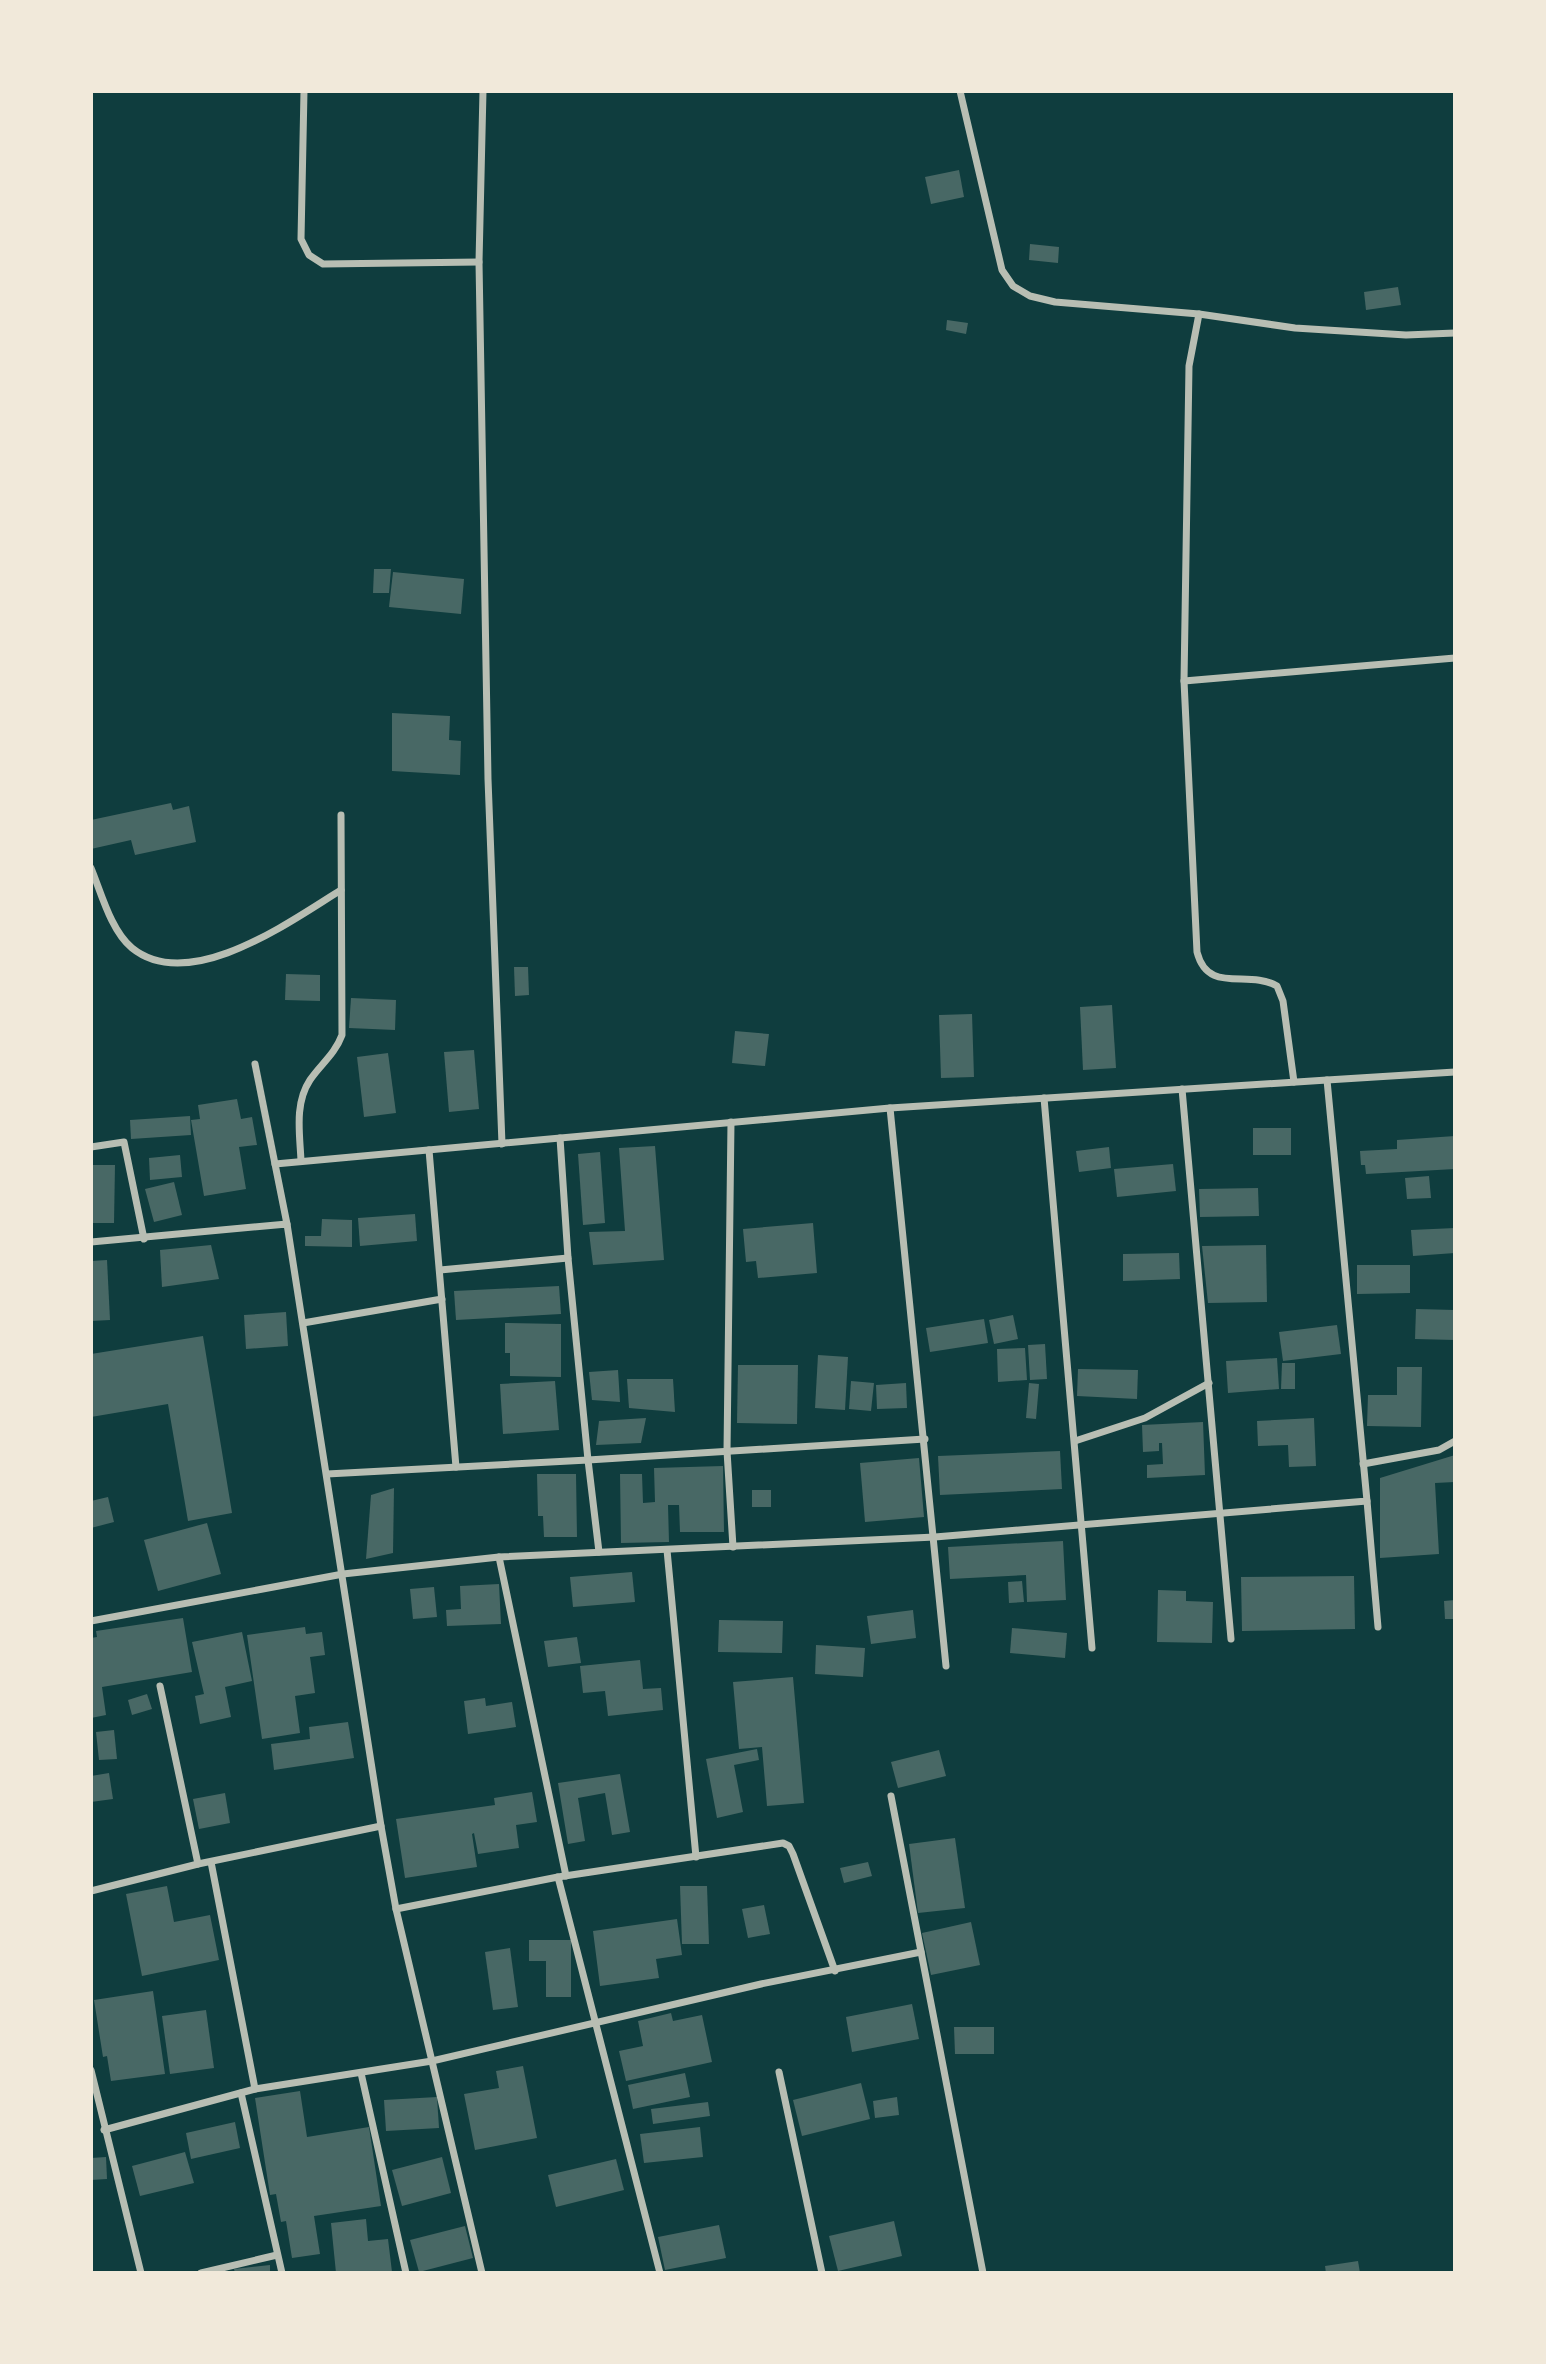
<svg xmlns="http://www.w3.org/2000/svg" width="1546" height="2364" font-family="'PT Sans',sans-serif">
<rect width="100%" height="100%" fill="#0f3d3e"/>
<g fill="#486865">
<polygon points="959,170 964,197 931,204 925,177"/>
<polygon points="1030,244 1059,247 1058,263 1029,260"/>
<polygon points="1398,287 1401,305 1366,310 1364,292"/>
<polygon points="947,320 968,323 966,334 946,330"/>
<polygon points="374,569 391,569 389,593 373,593"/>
<polygon points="393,572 464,579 461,614 389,607"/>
<polygon points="392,713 450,716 449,740 461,741 460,775 392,771"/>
<polygon points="171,803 173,810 189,806 196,842 135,855 131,840 91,849 91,820"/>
<polygon points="514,967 528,967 529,995 515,996"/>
<polygon points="286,974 320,975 320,1001 285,1000"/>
<polygon points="351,998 396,1000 395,1030 349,1028"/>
<polygon points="1112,1005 1116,1068 1083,1070 1080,1007"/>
<polygon points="972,1014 974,1077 941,1078 939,1015"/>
<polygon points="735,1031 769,1034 765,1066 732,1063"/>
<polygon points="474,1050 479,1109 449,1112 444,1052"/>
<polygon points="388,1053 396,1113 364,1117 357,1057"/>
<polygon points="237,1099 241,1119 252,1117 257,1145 239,1147 246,1189 204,1196 191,1120 200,1119 198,1105"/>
<polygon points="190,1116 191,1135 131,1139 130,1120"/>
<rect x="1253" y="1128" width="38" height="27"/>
<polygon points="1455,1136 1455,1169 1366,1174 1365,1165 1361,1165 1360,1151 1397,1149 1397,1140"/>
<polygon points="655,1146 664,1260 593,1265 589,1232 625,1231 619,1148"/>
<polygon points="1109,1147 1111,1168 1079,1172 1076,1151"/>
<polygon points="600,1152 605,1223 583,1225 578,1154"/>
<polygon points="180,1155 182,1177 150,1180 149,1158"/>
<polygon points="1173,1164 1176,1191 1117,1197 1114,1169"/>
<polygon points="91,1165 115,1165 114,1223 91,1223"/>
<polygon points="1429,1176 1431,1198 1407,1199 1405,1178"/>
<polygon points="174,1182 182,1215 154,1222 145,1189"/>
<polygon points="1258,1188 1259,1216 1200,1217 1199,1189"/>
<polygon points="415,1214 417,1241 360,1246 358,1218"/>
<polygon points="322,1219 352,1220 352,1247 305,1246 305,1236 321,1236"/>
<polygon points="813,1223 817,1273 758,1278 756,1261 746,1262 743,1229"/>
<polygon points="1455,1228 1455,1253 1413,1256 1411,1230"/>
<polygon points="211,1245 219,1279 162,1287 160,1250"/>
<polygon points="1266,1245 1267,1302 1208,1303 1202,1246"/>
<polygon points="1179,1253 1180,1279 1123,1281 1123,1254"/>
<polygon points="107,1260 110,1320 91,1321 91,1261"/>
<polygon points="1357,1265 1410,1265 1410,1293 1357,1294"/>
<polygon points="559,1286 561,1314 456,1320 454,1291"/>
<polygon points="1416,1309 1455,1310 1455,1340 1415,1339"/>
<polygon points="286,1312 288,1346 246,1349 244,1315"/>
<polygon points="1013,1315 1018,1339 994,1344 989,1320"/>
<polygon points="984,1319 988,1343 930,1352 926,1328"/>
<polygon points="505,1323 561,1324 561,1377 510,1376 510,1353 505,1353"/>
<polygon points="1337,1325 1341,1354 1283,1361 1279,1332"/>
<polygon points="203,1336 232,1513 188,1521 168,1404 91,1417 91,1354"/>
<polygon points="1045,1344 1047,1379 1030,1380 1028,1345"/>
<polygon points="1025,1348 1027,1380 998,1382 997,1349"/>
<polygon points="818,1355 848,1357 845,1410 815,1408"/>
<polygon points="1277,1358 1279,1389 1228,1393 1226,1361"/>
<polygon points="1282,1363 1295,1363 1295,1389 1281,1389"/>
<polygon points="738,1365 798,1365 797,1424 737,1423"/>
<polygon points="1397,1367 1422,1367 1421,1427 1367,1426 1368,1395 1397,1395"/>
<polygon points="1078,1369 1138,1370 1137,1399 1077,1396"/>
<polygon points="618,1370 620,1402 592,1400 589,1372"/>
<polygon points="627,1379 673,1379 675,1412 629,1408"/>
<polygon points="555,1381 559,1430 503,1434 500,1384"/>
<polygon points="851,1381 874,1383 871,1411 849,1409"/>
<polygon points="906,1383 907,1408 877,1409 876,1385"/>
<polygon points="1029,1383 1039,1384 1036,1419 1026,1418"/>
<polygon points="646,1418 641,1443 596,1445 599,1421"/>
<polygon points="1314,1418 1316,1466 1289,1467 1288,1445 1258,1446 1257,1421"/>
<polygon points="1203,1422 1205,1475 1147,1478 1147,1465 1163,1464 1162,1443 1159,1443 1159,1451 1143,1452 1142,1425"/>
<polygon points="1060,1451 1062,1489 940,1495 938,1456"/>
<polygon points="1455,1455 1455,1482 1435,1483 1439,1554 1380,1558 1380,1478"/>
<polygon points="919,1458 924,1517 865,1522 860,1463"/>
<polygon points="723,1466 724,1532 680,1532 679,1505 668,1505 669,1542 621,1543 620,1474 642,1474 643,1503 655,1502 654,1468"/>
<polygon points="537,1474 576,1474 577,1537 544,1537 543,1516 538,1516"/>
<polygon points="394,1488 393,1553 366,1559 371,1495"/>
<rect x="752" y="1490" width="19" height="17"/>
<polygon points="108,1497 114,1522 91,1528 91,1501"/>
<polygon points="207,1523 221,1574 158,1591 144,1540"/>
<polygon points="1063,1541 1066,1600 1027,1602 1026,1575 950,1579 948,1547"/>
<polygon points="632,1572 635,1602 573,1607 570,1577"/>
<polygon points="1354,1576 1355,1629 1242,1631 1241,1577"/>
<polygon points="1022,1581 1024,1602 1009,1603 1008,1582"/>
<polygon points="499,1584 501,1624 447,1626 446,1610 461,1609 460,1586"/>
<polygon points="434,1587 437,1617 413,1619 410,1589"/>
<polygon points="1158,1590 1186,1591 1186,1601 1213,1602 1212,1643 1157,1642"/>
<polygon points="1455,1600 1455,1619 1445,1619 1444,1601"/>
<polygon points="913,1610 916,1638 871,1644 867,1616"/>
<polygon points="183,1618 192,1672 102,1687 106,1715 91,1718 91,1638 97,1637 96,1631"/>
<polygon points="719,1620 783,1621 782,1653 718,1652"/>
<polygon points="305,1627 306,1634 322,1632 325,1655 310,1657 315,1693 295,1696 300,1733 262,1739 247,1635"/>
<polygon points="1012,1628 1067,1633 1065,1658 1010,1653"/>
<polygon points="242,1632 252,1681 225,1687 231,1717 200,1724 195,1696 204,1694 192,1642"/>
<polygon points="577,1637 581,1663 548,1667 544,1641"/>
<polygon points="816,1645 865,1648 863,1677 815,1674"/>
<polygon points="640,1660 643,1689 661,1688 663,1710 608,1716 605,1691 583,1693 580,1666"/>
<polygon points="793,1677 804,1803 767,1806 762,1747 739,1749 733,1682"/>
<polygon points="147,1694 152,1709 132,1715 128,1700"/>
<polygon points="485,1698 486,1706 512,1702 516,1727 468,1734 464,1701"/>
<polygon points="348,1722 354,1758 274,1770 271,1744 310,1739 309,1727"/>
<polygon points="114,1730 117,1759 99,1760 96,1732"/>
<polygon points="757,1749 759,1760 734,1765 743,1812 717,1818 706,1759"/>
<polygon points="939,1750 946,1776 898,1788 891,1762"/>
<polygon points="109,1773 113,1799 91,1802 91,1776"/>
<polygon points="620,1774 630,1832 612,1835 605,1793 578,1798 585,1841 568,1844 558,1783"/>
<polygon points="532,1792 537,1822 516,1825 519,1848 478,1854 474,1833 472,1834 477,1867 405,1878 396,1819 495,1805 494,1798"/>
<polygon points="225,1793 230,1823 199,1829 193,1799"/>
<polygon points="955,1838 965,1908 918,1913 909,1844"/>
<polygon points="868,1862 872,1876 844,1883 840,1868"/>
<polygon points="167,1886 174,1922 210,1915 219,1960 142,1976 126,1894"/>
<polygon points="680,1886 707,1886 709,1944 682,1944"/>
<polygon points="764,1905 770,1934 748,1938 742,1909"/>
<polygon points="677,1919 682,1955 656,1959 659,1978 600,1986 593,1931"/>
<polygon points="971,1922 980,1965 931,1975 922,1933"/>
<polygon points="529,1940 571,1940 571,1997 546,1997 546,1961 529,1961"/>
<polygon points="510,1948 518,2007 493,2010 485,1952"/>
<polygon points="153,1991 165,2074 111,2081 107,2056 103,2057 94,2000"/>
<polygon points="912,2004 919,2039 852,2052 846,2017"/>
<polygon points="206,2010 214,2068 170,2074 162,2016"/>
<polygon points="671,2013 673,2021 702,2015 712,2062 626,2081 619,2051 643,2046 638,2021"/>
<polygon points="954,2027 994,2027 994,2054 955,2054"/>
<polygon points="523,2066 537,2138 475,2150 464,2094 499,2088 496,2071"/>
<polygon points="685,2073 690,2097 633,2109 628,2085"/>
<polygon points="861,2083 870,2119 802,2136 793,2100"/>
<polygon points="300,2091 307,2137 369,2127 381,2206 314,2216 320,2254 292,2258 286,2221 281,2222 276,2194 270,2195 255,2098"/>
<polygon points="437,2097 439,2128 386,2131 384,2100"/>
<polygon points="897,2097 899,2115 875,2118 873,2101"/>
<polygon points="708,2102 710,2116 653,2124 651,2109"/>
<polygon points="235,2122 240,2148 191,2159 186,2133"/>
<polygon points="700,2127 703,2157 644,2163 640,2134"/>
<polygon points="185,2152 194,2183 140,2196 132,2166"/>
<polygon points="106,2157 107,2179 91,2180 91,2158"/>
<polygon points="442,2157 451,2193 402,2206 392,2170"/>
<polygon points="616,2159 624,2190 556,2207 548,2175"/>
<polygon points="366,2219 368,2241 388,2239 392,2272 336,2273 331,2223"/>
<polygon points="894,2221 902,2256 838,2271 829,2236"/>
<polygon points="719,2225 726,2258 665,2270 658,2237"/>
<polygon points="465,2226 473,2258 419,2272 410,2240"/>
<polygon points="1358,2261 1360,2273 1326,2273 1325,2266"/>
<polygon points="270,2265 270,2273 235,2273 234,2269"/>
</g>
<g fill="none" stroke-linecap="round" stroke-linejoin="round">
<g stroke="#b8beb3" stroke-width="7">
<polyline points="304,91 301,239 309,255 323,264 479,262"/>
<polyline points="483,91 479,262 488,779 502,1144"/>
<polyline points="960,91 1002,270 1013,286 1030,296 1055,302 1199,314 1295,328 1406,335 1455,333"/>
<path d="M1199 314 1189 366 1184 681 1197 952C1208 995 1248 969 1277 986L1283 1001 1294 1082"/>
<polyline points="1184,681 1455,658"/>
<path d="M91 868C101 892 111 931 132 948 190 995 292 920 341 890"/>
<polyline points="255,1064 275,1164"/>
<polyline points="1327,1080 1455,1072"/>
<polyline points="1182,1089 1231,1639"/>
<polyline points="1044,1098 1092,1648"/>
<polyline points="890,1108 946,1666"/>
<polyline points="731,1122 727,1451 733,1547"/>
<polyline points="560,1138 568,1258 588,1460 925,1439"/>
<polyline points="91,1147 124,1142 144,1239"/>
<polyline points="429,1150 456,1467"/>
<path d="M301 1161C300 1135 294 1104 310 1080 321 1064 335 1054 342 1035L341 815"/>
<polyline points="91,1242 287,1224 381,1826"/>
<polyline points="440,1270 568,1258"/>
<polyline points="303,1323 442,1299"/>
<polyline points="1075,1441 1145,1418 1209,1383"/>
<polyline points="1363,1464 1439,1450 1455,1441"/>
<polyline points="327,1474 588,1460 599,1552"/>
<polyline points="1367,1501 1378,1627"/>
<polyline points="667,1550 696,1857"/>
<polyline points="499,1557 566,1876"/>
<polyline points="91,1621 343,1574 499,1557 935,1537 1367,1501 1327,1080 890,1108 275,1164 287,1224"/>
<polyline points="160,1686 198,1864"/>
<polyline points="891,1796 983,2273"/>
<polyline points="211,1862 255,2089"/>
<polyline points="558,1877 783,1843 789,1846 793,1854 835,1971"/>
<polyline points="91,1891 198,1864 381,1826 396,1909 482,2273"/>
<polyline points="396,1909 558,1877 660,2273"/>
<polyline points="91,2070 141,2273"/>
<polyline points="779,2072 822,2273"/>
<polyline points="361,2073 406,2273"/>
<polyline points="241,2093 282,2273"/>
<polyline points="104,2130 255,2089 432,2061 761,1984 921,1952"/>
<polyline points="201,2273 277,2255"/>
</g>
</g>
<rect width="1546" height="2364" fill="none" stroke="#f1e9da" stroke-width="186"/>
</svg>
